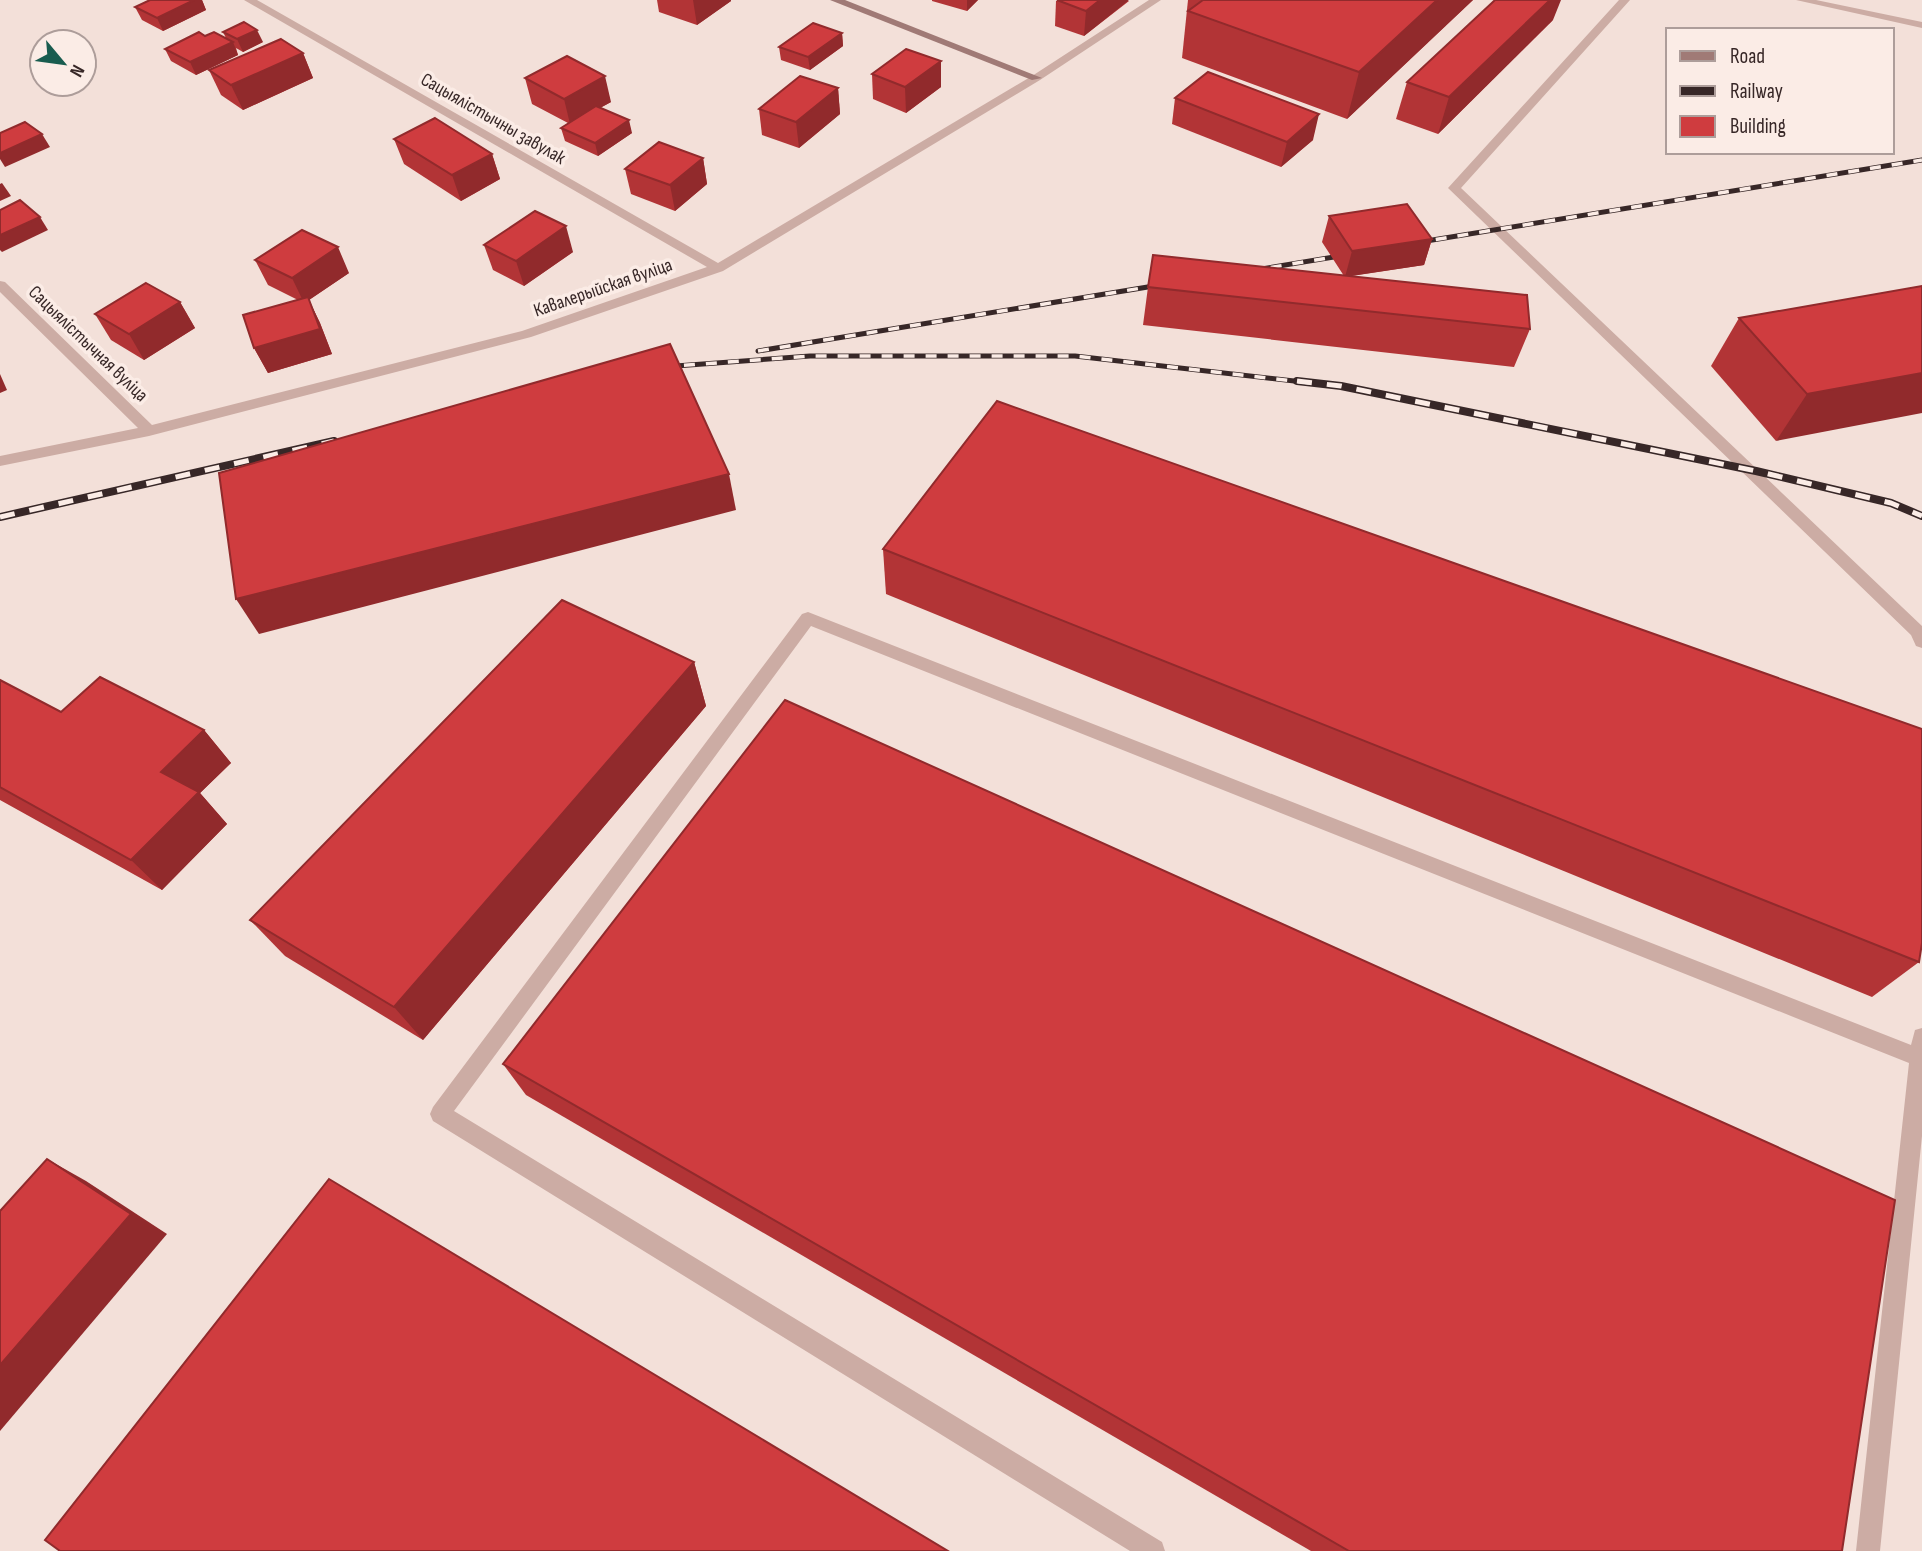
<svg xmlns="http://www.w3.org/2000/svg" width="1922" height="1551" font-family="'Sofia Sans Condensed',sans-serif">
<rect width="100%" height="100%" fill="#f3e0d9"/>
<g fill="none" stroke-linecap="round" stroke-linejoin="round">
<g fill="#ccaca4" fill-rule="evenodd">
<polygon points="1619,0 1630,0 1461,188 1922,626 1922,648 1916,646 1911,635 1448,188"/>
<polygon points="1796,0 1816,0 1922,22 1922,28"/>
<polygon points="808,612 1911,1045 1915,1030 1922,1028 1922,1136 1880,1551 1856,1551 1909,1063 811,626 454,1111 1162,1542 1165,1551 1130,1551 433,1121 430,1114 433,1107 802,614"/>
</g>
<polygon fill="#ccaca4" fill-rule="evenodd" points="244,0 257,0 718,263 1032,76 1149,0 1161,0 1040,80 723,271 531,337 149,436 0,466 0,456 138,428 0,292 0,281 5,282 152,425 522,331 707,267"/>
<polygon fill="#a07a76" fill-rule="evenodd" points="830,0 845,0 1042,78 1032,80"/>
<defs>
<g id="rail-far1">
<polyline points="1414,243 1922,160"/>
<polyline points="1249,271 1352,254"/>
<polyline points="758,351 1166,284"/>
<polyline points="662,367 810,356 1075,356 1312,383"/>
</g>
<g id="rail">
<polyline points="1297,381 1341,386 1756,471 1891,503 1922,516"/>
<polyline points="0,517 334,441"/>
</g>
</defs>
<use href="#rail-far1" stroke="#372727" stroke-width="5"/>
<use href="#rail" stroke="#372727" stroke-width="8"/>
<use href="#rail-far1" stroke="#fbece6" stroke-width="3.5" stroke-dasharray="11" stroke-linecap="butt"/>
<use href="#rail" stroke="#fbece6" stroke-width="5" stroke-dasharray="15" stroke-linecap="butt"/>
</g>
<g fill="#b23436">
<polygon points="150,0 202,0 206,10 163,31 142,20 135,7"/>
<polygon points="657,0 731,0 731,1 697,25 659,12"/>
<polygon points="932,0 978,0 967,11 932,1"/>
<polygon points="1188,0 1473,0 1347,119 1182,58"/>
<polygon points="1056,1 1129,1 1084,36 1055,26"/>
<polygon points="1553,20 1438,134 1396,119 1407,82"/>
<polygon points="223,32 263,42 243,52 236,48 238,55 196,75 171,61 165,49 205,36 226,38"/>
<polygon points="842,33 843,46 810,70 781,60 779,47"/>
<polygon points="303,53 313,78 243,110 221,95 209,70"/>
<polygon points="872,74 941,87 906,113 873,99"/>
<polygon points="525,78 611,102 600,108 632,133 598,156 565,141 561,128 568,123 532,104"/>
<polygon points="838,88 840,114 799,148 762,135 759,109"/>
<polygon points="1175,98 1313,140 1281,167 1172,124"/>
<polygon points="394,139 492,154 500,179 461,201 404,164"/>
<polygon points="703,158 707,184 675,211 631,194 625,169"/>
<polygon points="1329,216 1432,239 1424,265 1350,276 1530,329 1514,367 1143,325 1148,287 1344,276 1322,242"/>
<polygon points="484,245 573,252 524,286 493,270"/>
<polygon points="255,260 349,273 309,300 320,323 332,354 268,373 254,348 298,300 268,285"/>
<polygon points="1922,286 1776,441 1711,366 1739,318"/>
<polygon points="180,302 195,328 144,360 111,340 95,314"/>
<polygon points="883,549 1919,962 1872,997 886,594"/>
<polygon points="694,662 706,706 423,1040 285,956 250,920"/>
<polygon points="0,680 61,712 204,730 231,763 200,793 227,824 162,890 0,800"/>
<polygon points="503,1064 1842,1551 1311,1551 526,1095"/>
</g>
<g fill="#912a2c">
<polygon points="194,0 202,0 206,10 163,31 157,18"/>
<polygon points="693,0 731,0 731,1 697,25"/>
<polygon points="967,0 978,0 967,11"/>
<polygon points="1100,0 1129,0 1084,36 1086,11"/>
<polygon points="1437,0 1473,0 1347,119 1359,72"/>
<polygon points="1550,0 1561,0 1553,20 1438,134 1449,97"/>
<polygon points="257,30 263,42 243,52 237,39"/>
<polygon points="842,33 843,46 810,70 808,57"/>
<polygon points="233,42 238,55 196,75 190,62"/>
<polygon points="303,53 313,78 243,110 231,85"/>
<polygon points="941,61 941,87 906,113 905,87"/>
<polygon points="605,76 611,102 570,124 564,99"/>
<polygon points="838,88 840,114 799,148 796,122"/>
<polygon points="1319,114 1313,140 1281,167 1287,142"/>
<polygon points="629,120 632,133 598,156 595,143"/>
<polygon points="42,134 50,147 5,167 0,159 0,153"/>
<polygon points="492,154 500,179 461,201 452,175"/>
<polygon points="703,158 707,184 675,211 670,185"/>
<polygon points="2,183 11,196 0,201 0,184"/>
<polygon points="40,217 48,230 2,252 0,250 0,235"/>
<polygon points="566,226 573,252 524,286 516,261"/>
<polygon points="1432,239 1424,265 1345,277 1352,251"/>
<polygon points="338,247 349,273 309,300 320,323 332,354 268,373 254,348 304,303 292,278"/>
<polygon points="180,302 195,328 144,360 129,334"/>
<polygon points="1922,373 1922,413 1776,441 1807,394"/>
<polygon points="0,374 7,390 0,393"/>
<polygon points="729,474 736,510 259,634 236,599"/>
<polygon points="694,662 706,706 423,1040 394,1007"/>
<polygon points="204,730 231,763 200,793 227,824 162,890 131,860 161,772"/>
<polygon points="47,1159 86,1181 167,1234 0,1431 0,1365"/>
</g>
<g fill="#cf3c3f" stroke="#912a2c" stroke-width="2">
<polygon points="150,0 194,0 157,18 135,7"/>
<polygon points="1057,0 1100,0 1086,11"/>
<polygon points="1203,0 1437,0 1359,72 1188,11"/>
<polygon points="1495,0 1550,0 1449,97 1407,82"/>
<polygon points="244,22 257,30 237,39 223,32"/>
<polygon points="813,23 842,33 808,57 779,47"/>
<polygon points="199,32 205,36 214,32 233,42 190,62 165,49"/>
<polygon points="281,39 303,53 231,85 209,70"/>
<polygon points="906,49 941,61 905,87 872,74"/>
<polygon points="567,56 605,76 564,99 525,78"/>
<polygon points="1208,72 1319,114 1287,142 1175,98"/>
<polygon points="800,76 838,88 796,122 759,109"/>
<polygon points="596,106 629,120 595,143 561,128"/>
<polygon points="435,118 492,154 452,175 394,139"/>
<polygon points="25,122 42,134 0,153 0,133"/>
<polygon points="659,142 703,158 670,185 625,169"/>
<polygon points="20,200 40,217 0,235 0,210"/>
<polygon points="1407,204 1432,239 1352,251 1329,216"/>
<polygon points="535,211 566,226 516,261 484,245"/>
<polygon points="302,230 338,247 292,278 255,260"/>
<polygon points="1153,255 1527,295 1530,329 1148,287"/>
<polygon points="146,283 180,302 129,334 95,314"/>
<polygon points="1922,286 1922,373 1807,394 1739,318"/>
<polygon points="308,297 320,329 254,348 243,315"/>
<polygon points="670,344 729,474 236,599 219,473"/>
<polygon points="997,401 1922,729 1922,943 1919,962 883,549"/>
<polygon points="562,600 694,662 394,1007 250,920"/>
<polygon points="100,677 204,730 161,772 199,792 131,860 0,787 0,680 61,712"/>
<polygon points="785,700 1895,1200 1842,1551 1349,1551 503,1064"/>
<polygon points="47,1159 131,1214 0,1365 0,1211"/>
<polygon points="329,1179 948,1551 60,1551 45,1540"/>
</g>
<g text-anchor="middle" dominant-baseline="central" stroke-width="7" stroke-linejoin="round" paint-order="stroke">
<g font-size="19" fill="#372727" stroke="#fbece6">
<text transform="translate(493 119) rotate(30)">Сацыялістычны завулак</text>
<text transform="translate(603 288) rotate(-19)">Кавалерыйская вуліца</text>
<text transform="translate(88 344) rotate(44)">Сацыялістычная вуліца</text>
</g>
</g>
<rect x="1666" y="28" width="228" height="126" fill="#fbece6" stroke="#ad9d9a" stroke-width="2"/>
<rect x="1680" y="51" width="35" height="10" fill="#a07a76" stroke="#ad9d9a" stroke-width="2"/>
<text x="1730" y="63" font-size="21" fill="#372727">Road</text>
<rect x="1680" y="86" width="35" height="10" fill="#372727" stroke="#ad9d9a" stroke-width="2"/>
<text x="1730" y="98" font-size="21" fill="#372727">Railway</text>
<rect x="1680" y="116" width="35" height="21" fill="#cf3c3f" stroke="#ad9d9a" stroke-width="2"/>
<text x="1730" y="133" font-size="21" fill="#372727">Building</text>
<g transform="translate(63 63) rotate(119)"><circle r="33" fill="#fbece6" stroke="#ad9d9a" stroke-width="2"/>
<path d="M0-5L12 26L0 18L-12 26Z" fill="#195c4f"/>
<text y="-10" font-size="19" font-weight="bold" text-anchor="middle" fill="#372727">N</text>
</g>
</svg>
